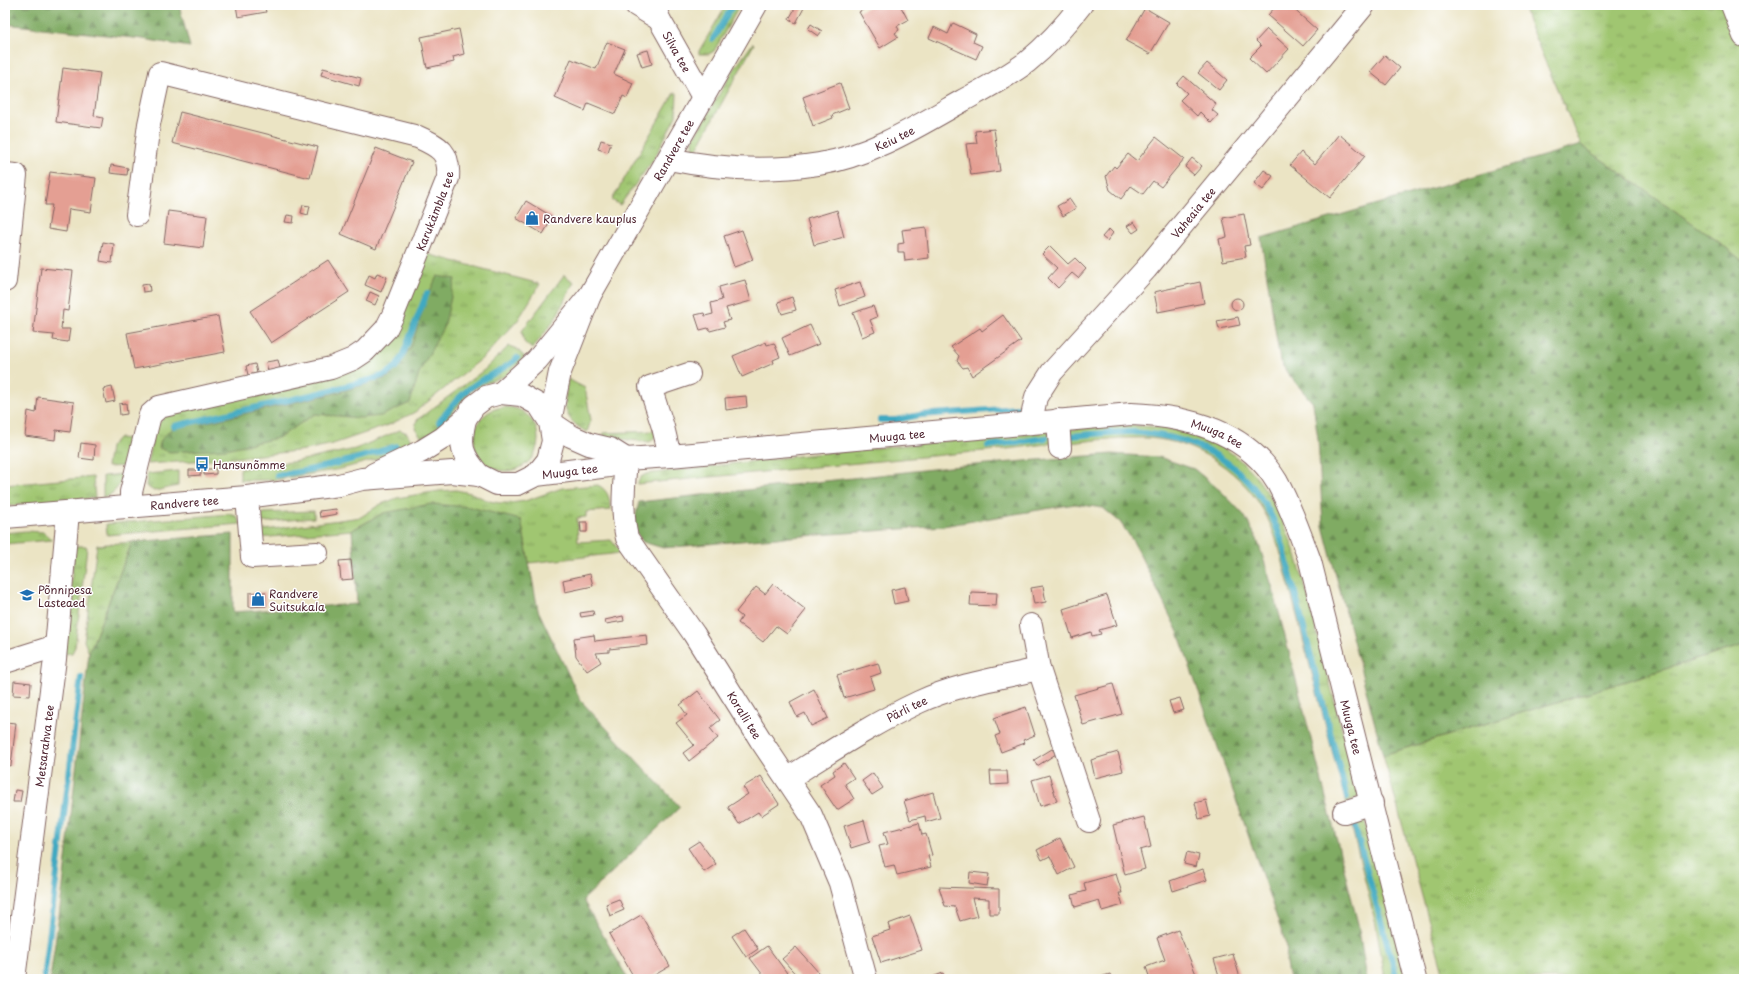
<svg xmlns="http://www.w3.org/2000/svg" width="1749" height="984" font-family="'Playpen Sans',sans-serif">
<defs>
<pattern id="grass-tufts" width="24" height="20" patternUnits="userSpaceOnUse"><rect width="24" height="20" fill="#a0c671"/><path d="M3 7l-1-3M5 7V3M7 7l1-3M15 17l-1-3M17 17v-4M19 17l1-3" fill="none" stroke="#84a05d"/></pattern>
<pattern id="forest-firs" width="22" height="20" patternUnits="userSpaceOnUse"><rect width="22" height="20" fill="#80ab63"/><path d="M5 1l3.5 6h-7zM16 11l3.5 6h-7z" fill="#6b8b52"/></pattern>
</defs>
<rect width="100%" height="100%" fill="#fff"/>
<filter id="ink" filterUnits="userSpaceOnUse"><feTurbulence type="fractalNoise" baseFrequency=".025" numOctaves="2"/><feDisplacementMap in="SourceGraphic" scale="8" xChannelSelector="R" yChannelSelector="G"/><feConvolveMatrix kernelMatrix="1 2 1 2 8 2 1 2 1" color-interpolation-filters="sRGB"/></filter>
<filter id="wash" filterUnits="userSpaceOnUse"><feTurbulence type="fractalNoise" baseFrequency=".012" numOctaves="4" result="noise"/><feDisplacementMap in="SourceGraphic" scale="16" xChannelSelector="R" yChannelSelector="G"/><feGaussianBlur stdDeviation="0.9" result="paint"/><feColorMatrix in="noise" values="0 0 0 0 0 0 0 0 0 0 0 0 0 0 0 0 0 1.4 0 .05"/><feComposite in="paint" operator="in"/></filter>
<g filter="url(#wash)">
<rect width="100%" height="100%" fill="#ebe4c4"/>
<g fill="url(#grass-tufts)" stroke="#75724e">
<polygon points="726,5 740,5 714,51 709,54 699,54 699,51"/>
<polygon points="1524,5 1744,5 1744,262 1715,239 1581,145 1527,19"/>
<polygon points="753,43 754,44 694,154 693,139 731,74"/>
<polygon points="674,93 677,93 676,116 654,159 620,205 612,200"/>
<polygon points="427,254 540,284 518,320 484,357 415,412 389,425 333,444 306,450 224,459 147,464 155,427 167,415 356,367"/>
<polygon points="564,275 574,282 554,321 532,349 524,342 522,331"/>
<polygon points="509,346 517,349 525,357 505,376 486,383 472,390 449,416 450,419 447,424 422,438 415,428 417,420 484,370"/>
<path d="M568 379 585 388 591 420 587 432C561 418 564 405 568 379Z"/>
<circle cx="506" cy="439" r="32"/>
<path d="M1118 425C1159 426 1202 430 1235 456 1290 500 1304 585 1321 649 1334 698 1346 747 1359 796L1346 804 1280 551C1276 539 1272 528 1267 517 1245 473 1197 441 1148 438 1122 437 1096 440 1070 443L1065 430Z"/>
<polygon points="400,430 407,433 412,443 374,460 341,469 274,480 240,480 240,469 298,461 355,449"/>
<polygon points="655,431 655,437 650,442 609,438 603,435 604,433"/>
<polygon points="1048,431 1053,443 1016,448 637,484 641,477 646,474 815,454"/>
<polygon points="118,438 133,439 128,466 107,467 110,447"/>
<polygon points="178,471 178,486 154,491 146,486 147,474"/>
<path d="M124 474C120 485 115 494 103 498V476Z"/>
<polygon points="93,477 95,498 5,506 5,485"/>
<path d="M598 485C609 491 610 499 610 510L586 512V517L577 518 578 542 611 540 621 553 529 563 521 520 384 513 352 530 258 538V531L361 517 379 505 397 498 439 491 456 490 471 493 489 501 500 503H511L525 501 562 488Z"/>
<polygon points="314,511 314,518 312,518 257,523 259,518 264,513"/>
<polygon points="230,514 236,516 241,524 107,535 106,524"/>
<polygon points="26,531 43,532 52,540 5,544 5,533"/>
<polygon points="132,542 89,653 84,641 97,545"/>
<polygon points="75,546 86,546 87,548 75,647 72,653 63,654"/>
<polygon points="1744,645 1744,979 1445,979 1383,755"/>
<polygon points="1349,816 1363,816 1407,979 1385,979 1376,925"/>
</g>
<g fill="url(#forest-firs)" stroke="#656547">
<polygon points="5,5 179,5 190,47 143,39 5,24"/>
<polygon points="1581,145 1715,239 1744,262 1744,645 1383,755 1323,526 1318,439 1313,403 1288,374 1280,361 1261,238"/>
<polygon points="437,276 455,279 445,324 419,373 410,403 381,416 360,418 315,414 278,438 225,449 170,452 159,448 161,440 170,430 180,425 213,421 270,408 340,392 389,377 411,347 425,303"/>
<polygon points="1112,454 1159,457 1194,469 1222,492 1244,515 1257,539 1273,589 1358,924 1367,979 1289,979 1286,963 1287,947 1178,632 1133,541 1120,522 1103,508 1075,504 943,526 763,539 663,548 643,542 633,528 639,502 950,467"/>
<polygon points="431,504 470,507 521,520 538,610 581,701 680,807 583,900 628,979 50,979 63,886 89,653 132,542 233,534 233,612 357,604 352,530 384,513"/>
</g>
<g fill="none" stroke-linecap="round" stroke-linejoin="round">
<g stroke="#41a9c1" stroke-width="6">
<polyline points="713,39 733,5"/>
<polyline points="880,420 896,420 920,415 1018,408"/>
<path d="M439 422C450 408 461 393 477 383 490 374 505 370 517 358"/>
<polyline points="174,426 315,394 370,380 387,374 397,366 403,354 427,293"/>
<path d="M1069 436C1090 435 1111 431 1133 432 1207 437 1258 470 1282 542L1347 798"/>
<polyline points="988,446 1046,438"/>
<path d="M277 475C318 470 357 459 396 446"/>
<polyline points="1353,820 1397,979"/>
<polyline points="44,979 81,677"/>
</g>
</g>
<g id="blocks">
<g fill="#e49f93">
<polygon points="236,5 264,5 266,12 238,17"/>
<polygon points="797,5 805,6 796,23 789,19"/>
<polygon points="871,5 900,5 908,20 897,26 899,30 895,33 898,37 880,48 859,12"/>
<polygon points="1277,5 1289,5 1317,30 1303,46 1268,15"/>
<polygon points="1145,8 1169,22 1150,54 1126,41"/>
<polygon points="953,23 976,34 973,42 982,46 976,59 929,38 934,27 948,34"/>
<polygon points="811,24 822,31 818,36 808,29"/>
<polygon points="459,29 464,54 453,57 454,62 427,68 421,37"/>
<polygon points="1267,29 1289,49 1266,74 1249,58 1261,46 1256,41"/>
<polygon points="607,42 625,49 614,74 633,83 627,98 623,96 615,114 588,103 585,111 555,98 571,59 596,69"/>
<polygon points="648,50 652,64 642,67 637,53"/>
<polygon points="1385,55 1400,68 1386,85 1370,72"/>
<polygon points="1207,63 1227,80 1219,90 1198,73"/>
<polygon points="63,68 100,73 94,116 103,118 101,128 56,122"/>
<polygon points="323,68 361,78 359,86 321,75"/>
<polygon points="1184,76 1216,104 1212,110 1218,115 1211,123 1200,112 1197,116 1180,100 1187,93 1177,84"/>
<polygon points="840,83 849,108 832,115 833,118 813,126 803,97"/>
<polygon points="180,112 318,147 310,178 172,143"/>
<polygon points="994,129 1000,171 971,175 966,144 977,143 975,131"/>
<polygon points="1339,134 1365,156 1330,198 1290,165 1301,152 1315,164"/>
<polygon points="1156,137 1184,159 1161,187 1153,181 1143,194 1131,186 1121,199 1110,190 1106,176 1114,166 1116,168 1128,154 1137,161"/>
<polygon points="601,140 611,143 608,152 598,149"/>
<polygon points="376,148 412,162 376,249 341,234"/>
<polygon points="1192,158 1202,166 1194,175 1185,167"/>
<polygon points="111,165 128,168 127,175 110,173"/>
<polygon points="1264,170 1273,176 1263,190 1254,183"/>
<polygon points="50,172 96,178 91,212 69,209 66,232 48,229 52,205 45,205"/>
<polygon points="1070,199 1076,208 1063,216 1057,206"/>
<polygon points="526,201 553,217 543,234 516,218"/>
<polygon points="303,205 310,206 308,215 301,213"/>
<polygon points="837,210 844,237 814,245 807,219"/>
<polygon points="168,211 207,216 203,248 164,243"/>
<polygon points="1244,214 1250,245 1244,246 1246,257 1223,261 1219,239 1227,237 1223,218"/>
<polygon points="287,215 294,216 293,223 285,222"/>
<polygon points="1134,222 1139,229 1133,233 1127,226"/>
<polygon points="926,227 929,258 905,261 904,252 898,252 898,244 904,243 902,230"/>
<polygon points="1109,229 1113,233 1107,241 1102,237"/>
<polygon points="742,230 753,260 734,267 724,236"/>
<polygon points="103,242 114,244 112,263 100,261"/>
<polygon points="1050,246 1068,264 1075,258 1086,269 1078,278 1072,273 1058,288 1048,278 1057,268 1042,254"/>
<polygon points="328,260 349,292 271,343 250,311"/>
<polygon points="41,268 73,271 68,311 63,310 61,329 70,329 68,342 53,340 54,335 33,333"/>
<polygon points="377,273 387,277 381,292 365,285 369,275 375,278"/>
<polygon points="745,280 751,301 726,308 730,320 723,322 725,327 710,331 708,328 700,330 695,315 704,313 705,316 713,314 711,303 722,300 719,287"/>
<polygon points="860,282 865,297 840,306 835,290"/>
<polygon points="1200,282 1204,303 1158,312 1154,292"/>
<polygon points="149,284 150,291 143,292 142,285"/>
<polygon points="370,292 379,296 375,305 366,301"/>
<polygon points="792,297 796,310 782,314 778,302"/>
<circle cx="1237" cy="304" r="6"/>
<polygon points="873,306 877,317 870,320 875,332 862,337 853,313"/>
<polygon points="1003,315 1021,341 972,376 967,367 963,368 957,361 959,356 951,347 980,328 982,331"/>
<polygon points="218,316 225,352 134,369 127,333"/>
<polygon points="1238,317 1240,325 1219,329 1217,321"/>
<polygon points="810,325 819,344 790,356 782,338"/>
<polygon points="766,342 767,345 774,343 780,357 773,360 774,363 742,377 733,356"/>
<polygon points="278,360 280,368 268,371 266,362"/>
<polygon points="255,364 257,373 248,375 246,366"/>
<polygon points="112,387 115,401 106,403 103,389"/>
<polygon points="746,396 747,407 726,410 725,398"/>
<polygon points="38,397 74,402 70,432 56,430 55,440 25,436 28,411 36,413"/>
<polygon points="126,403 127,414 120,415 119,404"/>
<polygon points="81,443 95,445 94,460 79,458"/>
<polygon points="204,469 216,469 216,474 204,475"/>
<polygon points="189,470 201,470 201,475 189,476"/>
<polygon points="336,509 337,514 320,517 319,511"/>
<polygon points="580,522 587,522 587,532 581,532"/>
<polygon points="351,560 353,579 341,580 339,561"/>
<polygon points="590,574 593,586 565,592 563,580"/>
<polygon points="773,584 806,610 787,634 776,626 763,642 738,623 742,617 736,612 756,587 765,594"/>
<polygon points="1043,586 1046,602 1034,604 1031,588"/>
<polygon points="905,587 908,601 894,604 891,590"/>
<polygon points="265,592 266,606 249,607 249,593"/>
<polygon points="971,592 997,593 996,606 970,605"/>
<polygon points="1107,595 1117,625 1099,630 1101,634 1092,636 1091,632 1072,638 1063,609"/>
<polygon points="593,611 594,615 581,617 580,613"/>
<polygon points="623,616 624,621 606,624 605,620"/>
<polygon points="594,635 595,641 647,635 648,645 609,649 609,652 596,653 601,662 587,671 576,656 574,638"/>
<polygon points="878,663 881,673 870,677 874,689 844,698 837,675"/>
<polygon points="14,681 31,683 30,696 13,695"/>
<polygon points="1113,684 1122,714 1083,725 1074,695"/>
<polygon points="814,689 828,718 811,726 805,713 797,717 790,702"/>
<polygon points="698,691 720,720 710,728 718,738 689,761 683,753 694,745 676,723 687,715 680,705"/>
<polygon points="1180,698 1184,710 1173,713 1169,701"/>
<polygon points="1026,707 1035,735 1023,740 1025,743 1001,752 995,736 1000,734 994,718"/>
<polygon points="5,722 16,723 11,766 5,765"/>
<polygon points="1052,749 1056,754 1037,766 1034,760"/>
<polygon points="1118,752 1123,771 1095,778 1091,760"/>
<polygon points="844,763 854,778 845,784 854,799 837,810 820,785 835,775 833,771"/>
<polygon points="990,771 1007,771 1008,784 991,785"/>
<polygon points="873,773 883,788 872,795 862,781"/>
<polygon points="1049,775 1057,801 1040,806 1032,780"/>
<polygon points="761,776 779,804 761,816 758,812 739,824 728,807 748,794 743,787"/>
<polygon points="15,790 22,791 20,802 13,802"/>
<polygon points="933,792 940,818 926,822 925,816 910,820 904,801"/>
<polygon points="1206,800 1210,816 1199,819 1195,803"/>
<polygon points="1144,817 1151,847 1140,850 1145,869 1125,875 1113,825"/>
<polygon points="864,820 870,842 851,848 844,826"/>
<polygon points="919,823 922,835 926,834 932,855 928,856 931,867 897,875 894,865 885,867 879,846 888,844 884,832"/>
<polygon points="1060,838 1074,867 1059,875 1050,856 1042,860 1037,850"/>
<polygon points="699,841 716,864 704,872 688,848"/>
<polygon points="1187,852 1199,855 1196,867 1184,864"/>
<polygon points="1203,869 1207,880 1173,891 1170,881"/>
<polygon points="970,872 989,874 987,886 969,883"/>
<polygon points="1116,874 1122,893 1119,893 1123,905 1102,911 1099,900 1075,907 1072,895 1086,891 1084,883"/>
<polygon points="939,887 999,889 999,914 989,914 989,899 972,898 977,916 960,921 955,907 945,906"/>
<polygon points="619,899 624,910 610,916 606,904"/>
<polygon points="641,915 670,966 648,979 635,979 609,934"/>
<polygon points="910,916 922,950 881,963 872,936 890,930 888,924"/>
<polygon points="744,928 758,949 746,957 732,936"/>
<polygon points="1178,930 1198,979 1150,979 1146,967 1165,960 1157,938"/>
<polygon points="767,946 787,973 778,979 766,979 750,958"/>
<polygon points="796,947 819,973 812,979 800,979 782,959"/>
<polygon points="1233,954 1240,978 1220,979 1214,959"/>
<polygon points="943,973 945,979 927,979"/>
<polygon points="1110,974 1112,979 1094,979"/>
</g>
</g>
</g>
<g filter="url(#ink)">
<use href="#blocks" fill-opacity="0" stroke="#826461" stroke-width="1"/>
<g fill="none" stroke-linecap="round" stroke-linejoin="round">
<defs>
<g id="minor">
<polyline points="636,5 659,19"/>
<path id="s1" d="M654 5 659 19 703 97"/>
<polyline points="1732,5 1744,36"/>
<path id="s2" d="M669 159C717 169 770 172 819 164 870 156 918 126 962 101 984 89 1007 77 1027 62 1048 45 1065 26 1081 5"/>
<polyline points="5,174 16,175 5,281"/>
<path id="s3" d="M501 393 537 360 590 295 756 5"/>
<path d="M465 419C459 446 461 454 479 475"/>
<polyline points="1058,420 1060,448"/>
<path id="s4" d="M1031 422 1036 397 1052 372 1146 269 1364 5"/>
<polyline points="670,456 663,427 650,387 689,374"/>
<path id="s5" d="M626 459C624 486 621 512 627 538L694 634 760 739 811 815 840 883 866 979"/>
<polyline points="374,474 422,451 443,438 465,419 474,406 486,397 501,393 521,395 539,405 550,422 571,436 589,444 610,449 626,459"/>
<path id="s6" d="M536 475 609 466 626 459 670 456 1131 414C1186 416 1246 430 1277 482 1291 507 1300 534 1310 561L1415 979"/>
<polyline points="247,497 252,557 317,553"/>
<path id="s7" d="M131 507V492L150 415 159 407 331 368 353 359 365 351 386 329 393 315 448 178C450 152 440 147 418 137L160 73 149 124 137 215"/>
<path id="s8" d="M5 517 247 497 339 485 362 479 452 472 479 475 497 484H518L536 475 548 460 553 441 550 422 560 372 590 295"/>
<polyline points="1031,625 1039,669 1089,821"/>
<polyline points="5,662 56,646"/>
<path id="s9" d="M787 779C830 752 874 723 919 702 956 685 999 678 1039 669"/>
<polyline points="1344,812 1372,803"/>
<path id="s10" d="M14 979 55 659 68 512"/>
</g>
</defs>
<use href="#minor" stroke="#826461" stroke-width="24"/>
<use href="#minor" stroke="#fff" stroke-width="22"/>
</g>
</g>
<defs>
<symbol id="shop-bare" viewBox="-9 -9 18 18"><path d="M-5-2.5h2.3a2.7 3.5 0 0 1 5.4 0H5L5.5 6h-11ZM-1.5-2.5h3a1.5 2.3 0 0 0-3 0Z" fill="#1f6fb2" stroke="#fff" stroke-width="2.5" paint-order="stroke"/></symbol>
<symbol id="bus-bare" viewBox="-9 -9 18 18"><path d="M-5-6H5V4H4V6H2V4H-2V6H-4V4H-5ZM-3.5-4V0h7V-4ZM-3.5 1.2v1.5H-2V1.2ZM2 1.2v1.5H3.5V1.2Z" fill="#1f6fb2" stroke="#fff" stroke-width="2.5" paint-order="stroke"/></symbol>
<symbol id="school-bare" viewBox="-9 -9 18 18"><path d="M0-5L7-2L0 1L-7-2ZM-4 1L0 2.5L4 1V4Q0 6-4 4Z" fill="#1f6fb2" stroke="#fff" stroke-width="2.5" paint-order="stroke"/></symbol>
</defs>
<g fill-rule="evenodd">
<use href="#shop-bare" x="522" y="208" width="20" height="20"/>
<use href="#bus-bare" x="192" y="454" width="20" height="20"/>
<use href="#school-bare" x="17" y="585" width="20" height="20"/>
<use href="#shop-bare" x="248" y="589" width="20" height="20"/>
</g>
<g text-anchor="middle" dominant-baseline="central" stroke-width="3" stroke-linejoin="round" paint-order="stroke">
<g font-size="11" fill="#4a1f2b" stroke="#fff">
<text stroke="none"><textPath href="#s1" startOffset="52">Silva tee</textPath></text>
<text stroke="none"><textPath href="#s2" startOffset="231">Keiu tee</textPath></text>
<text stroke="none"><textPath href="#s3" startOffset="300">Randvere tee</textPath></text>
<text stroke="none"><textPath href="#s7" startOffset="479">Karukämbla tee</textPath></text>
<text stroke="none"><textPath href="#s4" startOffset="268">Vaheaia tee</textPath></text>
<text stroke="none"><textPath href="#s6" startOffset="688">Muuga tee</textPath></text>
<text stroke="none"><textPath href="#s6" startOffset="364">Muuga tee</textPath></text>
<text stroke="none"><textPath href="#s6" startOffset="34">Muuga tee</textPath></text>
<text stroke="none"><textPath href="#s8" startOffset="180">Randvere tee</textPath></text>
<text stroke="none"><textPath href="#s9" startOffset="139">Pärli tee</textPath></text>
<text stroke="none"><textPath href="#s5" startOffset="292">Koralli tee</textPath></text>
<text stroke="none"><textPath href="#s6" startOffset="1024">Muuga tee</textPath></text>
<text stroke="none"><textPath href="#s10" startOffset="235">Metsarahva tee</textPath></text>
</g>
<g font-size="11" fill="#4a1f2b" stroke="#fff" text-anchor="start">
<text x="543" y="218">Randvere kauplus</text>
<text x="213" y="464">Hansunõmme</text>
<text x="38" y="589">Põnnipesa<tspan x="38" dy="13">Lasteaed</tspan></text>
<text x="269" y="593">Randvere<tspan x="269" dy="13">Suitsukala</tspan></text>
</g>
</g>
<rect width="1749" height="984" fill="none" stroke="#fff" stroke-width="20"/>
</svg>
